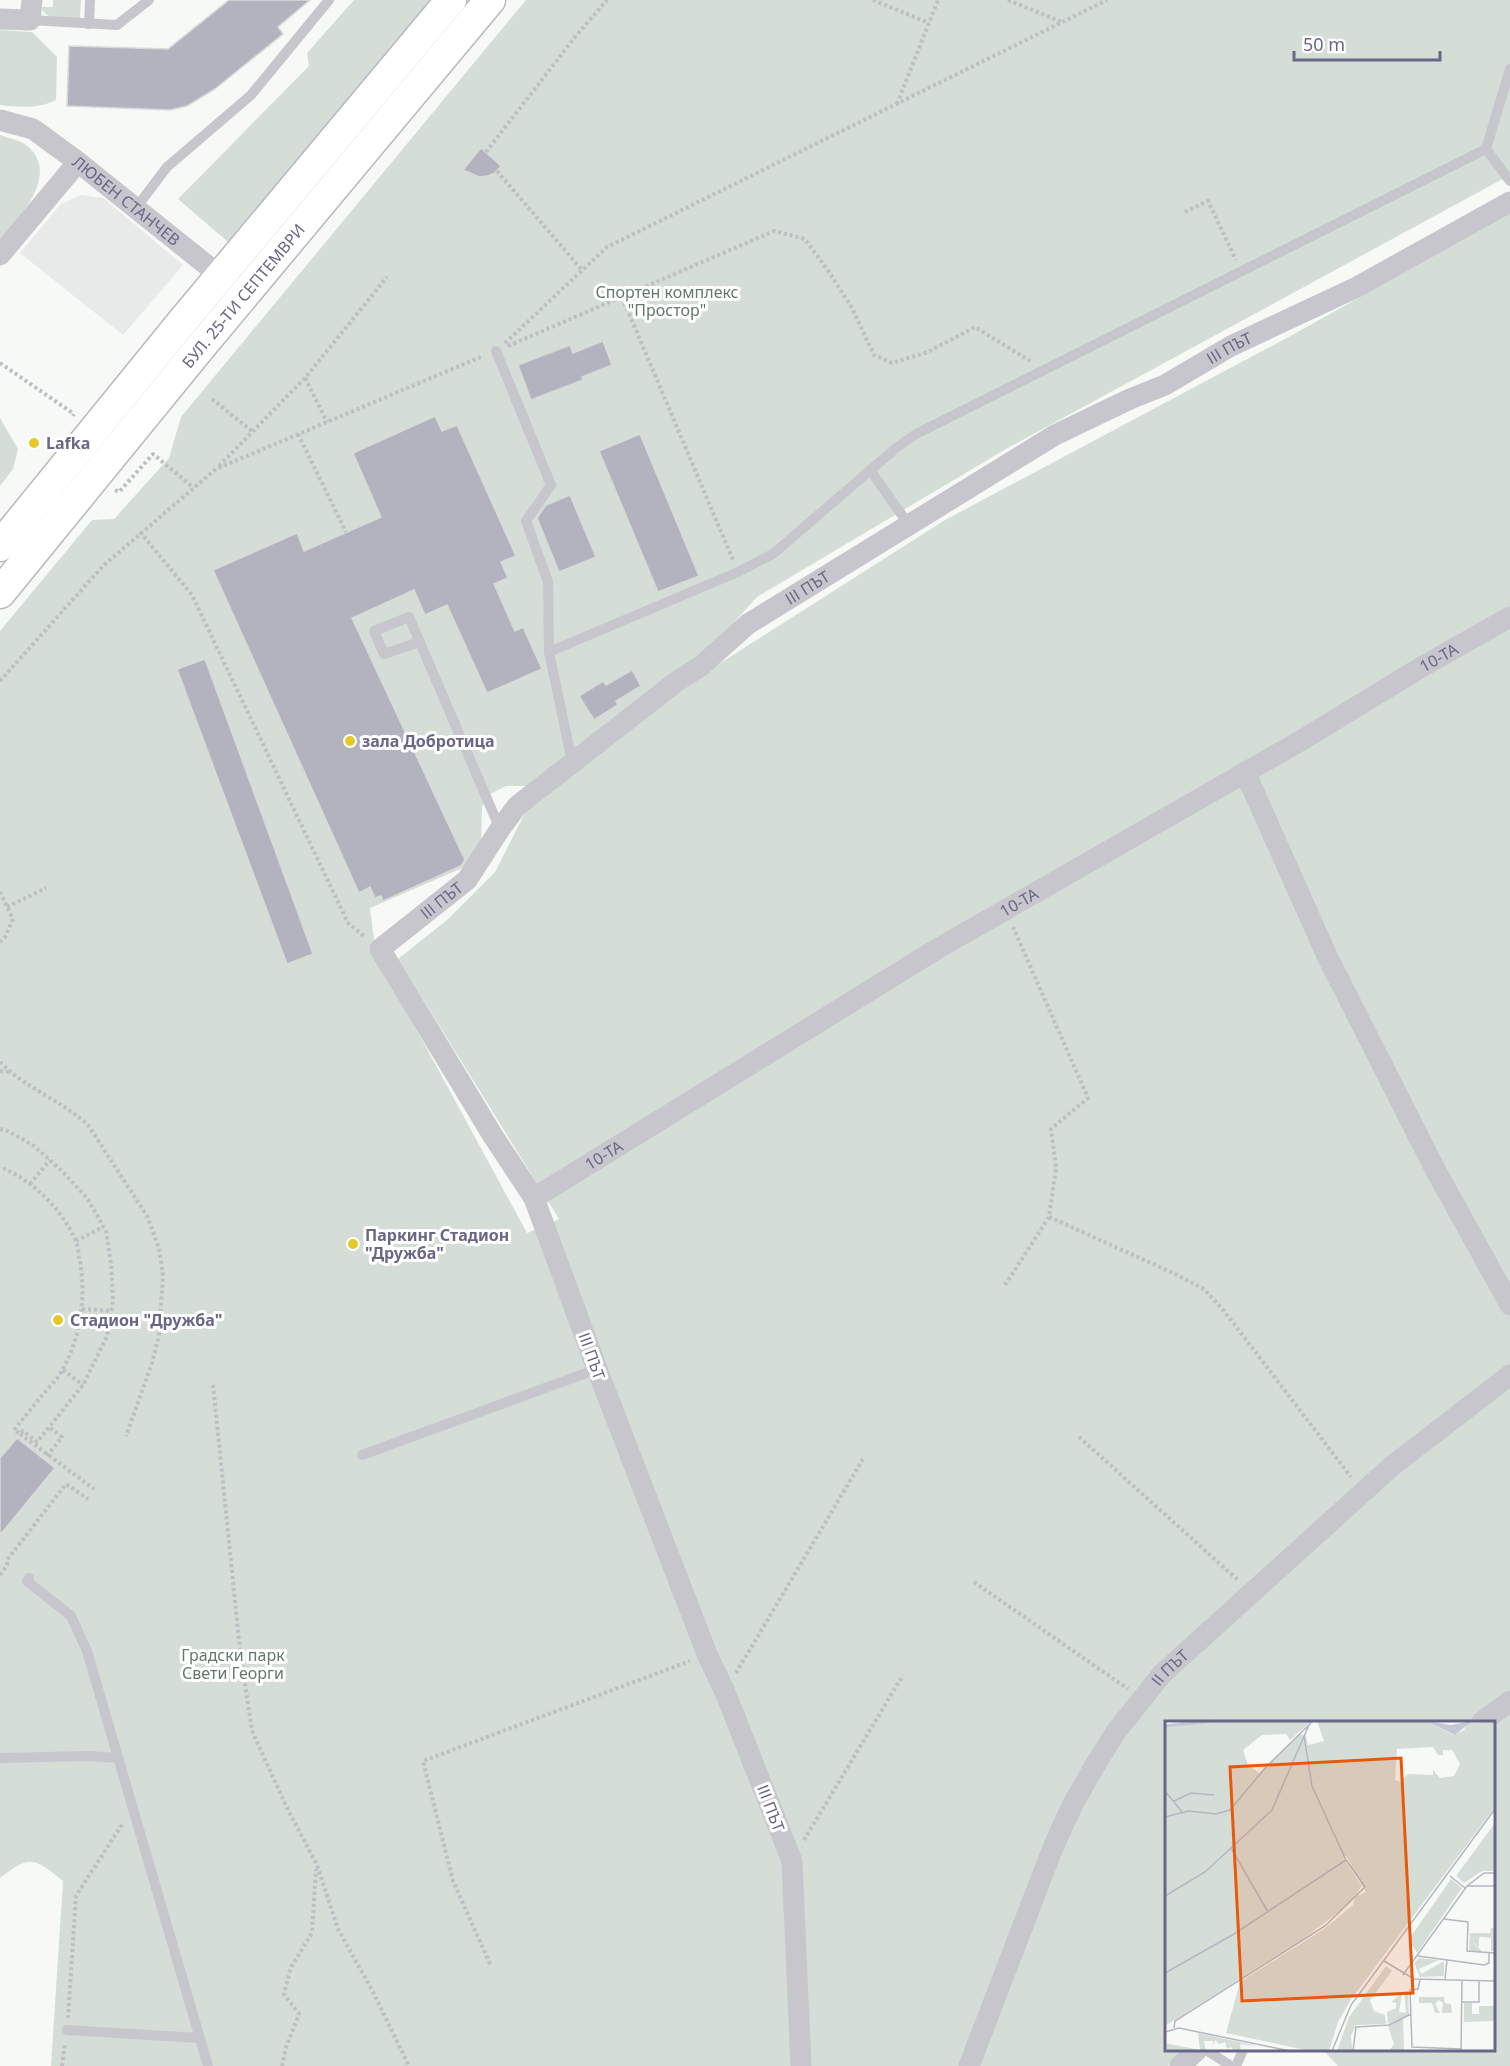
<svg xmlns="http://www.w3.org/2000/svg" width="1510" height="2066" font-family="'Noto Sans',sans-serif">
<rect width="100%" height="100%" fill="#f7f9f6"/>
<polygon fill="#e8e9e9" points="81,195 103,198 183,265 123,335 20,253 61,204"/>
<g fill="#d5ddd7">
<path d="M53 0H81L80 18C67 18 46 22 41 7H53Z"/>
<polygon points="354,0 430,0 228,242 178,199 309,66 307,53"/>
<path d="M526 0H1510V175L1006 449 757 597 719 639 530 786H506L488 795 482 807 481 847 467 866 370 908 376 955 527 1233 559 1219 398 959 447 920 495 872 527 809 670 695 945 520 1283 340 1510 214V2066H1338L1323 2050H1494V1722H1166V2050H1185L1168 2066H51L63 1881C33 1857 31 1855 0 1878V631L92 520 114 519 169 458 181 417Z"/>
<path d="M0 30 32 32 57 57 56 100C38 109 20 107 0 105Z"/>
<path d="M0 135C8 138 20 140 26 145 62 173 19 218 0 241Z"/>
<polygon points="0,418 18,449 13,469 0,486"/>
</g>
<g fill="#b3b3bf" stroke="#d9dad8" stroke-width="1.5">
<polygon points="229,0 310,0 278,27 283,34 215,89 187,106 170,110 67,106 69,46 168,49"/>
<polygon points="481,148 501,166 495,173 488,176 479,177 463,170"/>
<polygon points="603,341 612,365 582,377 583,380 531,400 518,365 570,345 573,353"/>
<polygon points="435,416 442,431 457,425 516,556 501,562 508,578 494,584 515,631 523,627 542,669 487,693 447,605 425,615 414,590 352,618 465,860 461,866 383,901 381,896 375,898 370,887 359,893 213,570 297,533 304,551 381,517 353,453"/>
<polygon points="640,434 699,576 658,592 599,451"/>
<polygon points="570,495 596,557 559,572 537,518 546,505"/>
<polygon points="205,659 313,954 287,964 177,669"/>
<polygon points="632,670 641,686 616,701 618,705 594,720 579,696 603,681 606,685"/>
<polygon points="17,1438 55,1468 0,1535 0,1458"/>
</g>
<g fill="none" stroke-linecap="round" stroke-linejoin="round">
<defs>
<g id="secondary">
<polyline points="0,546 182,322 451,0"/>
<path id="s5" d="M0 593 203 344 490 0"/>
</g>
</defs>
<use href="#secondary" stroke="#b9b8c2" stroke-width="33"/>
<g stroke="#bebec3" stroke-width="4" stroke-dasharray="3 3" stroke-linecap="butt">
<polyline points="873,0 929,23"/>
<polyline points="1008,0 1062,22"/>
<polyline points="897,104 938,0"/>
<polyline points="486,152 575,37 607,0"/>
<polyline points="497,171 582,270"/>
<polyline points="1185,212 1208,201 1236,260"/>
<polyline points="622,297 733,560"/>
<polyline points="505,343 607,247 1107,0"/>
<polyline points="508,346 774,231 805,239 829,272 852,308 874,355 892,363 928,352 975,327 1030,361"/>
<polyline points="0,363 74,414 73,416"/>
<polyline points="305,378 327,422"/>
<polyline points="212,399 253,432"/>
<polyline points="298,434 346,532"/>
<polyline points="219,466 305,378 387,277"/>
<polyline points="115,490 119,492 153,454 194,488"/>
<polyline points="140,532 192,595 348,923 365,937"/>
<polyline points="0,681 103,566 216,469 483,356"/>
<polyline points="0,892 13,919 5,937 0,942"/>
<polyline points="7,907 46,888"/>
<path d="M0 1062C25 1088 61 1100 88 1125L147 1216 159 1248 163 1276 159 1336 152 1363 126 1436"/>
<polyline points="0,1071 10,1072"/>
<path d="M0 1129 8 1131 34 1146 63 1172 87 1198 106 1231 111 1264 113 1299 110 1325 106 1338 83 1385 37 1442 23 1431 20 1434 14 1430C24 1417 35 1404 46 1391 52 1384 59 1377 63 1369 81 1335 86 1298 80 1261 78 1254 78 1245 75 1239 60 1207 32 1180 0 1167"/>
<polyline points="30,1184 50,1160"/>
<polyline points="1049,1217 1173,1273 1204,1289 1224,1311 1351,1477"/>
<polyline points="76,1241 103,1227"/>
<polyline points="1005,1285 1049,1217 1056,1168 1051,1129 1088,1098 1013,927"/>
<polyline points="82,1309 112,1311"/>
<polyline points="63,1370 83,1385"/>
<polyline points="213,1385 240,1650 252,1731 287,1808 317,1865 338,1929 373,1992 409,2066"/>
<polyline points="20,1434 94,1489"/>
<polyline points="1079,1437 1239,1581"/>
<polyline points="47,1456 62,1437 49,1427"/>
<polyline points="0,1575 7,1565 7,1560 66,1484 88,1499"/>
<polyline points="974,1582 1128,1689"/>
<polyline points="736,1673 863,1459"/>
<polyline points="804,1840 903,1675"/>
<polyline points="490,1964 453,1881 423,1761 690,1661"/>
<polyline points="68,2018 76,1896 123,1823"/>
<polyline points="62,2066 65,2043"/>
<polyline points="282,2066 286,2047 299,2014 284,1994 291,1967 312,1933 316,1869"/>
</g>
<g stroke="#c7c6cd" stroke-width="10">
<polyline points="30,20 117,25 149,0"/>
<polyline points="89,24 90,0"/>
<polyline points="1486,149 1510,181"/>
<polyline points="136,208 167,167 251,95 329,0"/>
<polyline points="496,351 551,485 526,521 548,582 549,652 572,762"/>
<polyline points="870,470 909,525"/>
<polyline points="419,642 384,654 374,631 409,617 500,829"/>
<polyline points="549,652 738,572 773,554 896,448 916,434 1486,149 1510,69"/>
<polyline points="362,1455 597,1369"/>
<polyline points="29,1578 27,1581 71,1616 87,1651 208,2066"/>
<polyline points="0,1758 88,1756 118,1758"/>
<polyline points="67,2030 199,2038"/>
<polyline points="1206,2050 1231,2066"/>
<polyline points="1236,2066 1243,2050"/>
</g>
<g stroke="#c7c6cd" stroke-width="21">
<polyline points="0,19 30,20 32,0"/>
<path id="s1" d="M0 120 33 129 78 162 244 295"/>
<polyline points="0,255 78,162"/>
<polyline points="1245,772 1328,958 1435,1169 1510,1305"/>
<path id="s2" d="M534 1198 937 949 1302 740 1420 668 1510 617"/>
<polyline points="1482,1722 1510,1701"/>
<path id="s3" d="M801 2066 792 1861 725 1692 707 1654 597 1369 534 1198 493 1136 380 949 467 880 500 829 517 806 676 682 701 666 748 624 1055 435 1130 399 1165 385 1231 346 1357 287 1510 202"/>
<path id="s4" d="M969 2066 1054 1845 1073 1804 1094 1767 1115 1733 1162 1674 1392 1466 1510 1375"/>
<polyline points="1180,2066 1197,2050"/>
</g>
<use href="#secondary" stroke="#fff" stroke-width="30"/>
</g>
<g fill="#e4c92b" stroke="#fff" stroke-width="2">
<circle cx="34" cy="443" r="6"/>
<circle cx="350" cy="741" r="6"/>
<circle cx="353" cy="1244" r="6"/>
<circle cx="58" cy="1320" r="6"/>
</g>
<g text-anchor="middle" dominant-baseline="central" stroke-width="6" stroke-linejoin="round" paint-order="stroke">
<g font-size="16" fill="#696787" stroke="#fff">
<text stroke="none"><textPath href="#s1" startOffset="152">ЛЮБЕН СТАНЧЕВ</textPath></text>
<text stroke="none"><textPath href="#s5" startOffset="384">БУЛ. 25-ТИ СЕПТЕМВРИ</textPath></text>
<text stroke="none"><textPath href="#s3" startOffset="2260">ІІІ ПЪТ</textPath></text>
<text stroke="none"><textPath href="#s3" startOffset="1774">ІІІ ПЪТ</textPath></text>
<text stroke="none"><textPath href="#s2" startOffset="1054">10-ТА</textPath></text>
<text stroke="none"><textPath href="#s3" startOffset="1288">ІІІ ПЪТ</textPath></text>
<text stroke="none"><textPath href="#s2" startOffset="568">10-ТА</textPath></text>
<text stroke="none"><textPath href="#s2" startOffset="82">10-ТА</textPath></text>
<text transform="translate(592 1356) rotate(70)">ІІІ ПЪТ</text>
<text stroke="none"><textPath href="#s4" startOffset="450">ІІ ПЪТ</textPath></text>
<text transform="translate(771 1808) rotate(69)">ІІІ ПЪТ</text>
</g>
<g font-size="16" fill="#62796b" stroke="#fff">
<text x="667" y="292">Спортен комплекс<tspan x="667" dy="18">"Простор"</tspan></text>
<text x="233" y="1655">Градски парк<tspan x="233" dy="18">Свети Георги</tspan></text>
</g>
<g font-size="16" font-weight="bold" fill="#696787" stroke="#fff" text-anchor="start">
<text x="46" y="443">Lafka</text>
<text x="362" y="741">зала Добротица</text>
<text x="365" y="1235">Паркинг Стадион<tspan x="365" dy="18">"Дружба"</tspan></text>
<text x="70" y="1320">Стадион "Дружба"</text>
</g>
</g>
<g transform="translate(1165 1721)">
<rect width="330" height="330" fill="#f7f9f6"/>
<path d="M23 0H147L125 19 121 13 97 14 78 29 83 44 94 52 135 13 141 15 143 24 159 20 152 0H261L289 14 299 9 303 2 330 0V86L187 277 173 301 164 330H145L61 312 75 261 159 208 188 184 190 176 201 171 181 135 178 137 197 165 184 183 138 218 0 305V4ZM268 26 273 34H278V29H287L295 43 289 55 275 57 268 49V54L243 53 235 61 230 59 232 28ZM330 102V150H317L299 162 291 155ZM286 158 297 167 252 232 244 218ZM326 207H330V230H326V217L318 216H314V226L307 221 317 230H304L305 212H325ZM254 237 274 239 254 248 256 253 279 240V255L255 256 249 242ZM221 245 227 250 205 279 209 290 220 294 221 303 191 304 186 314 187 330H172L184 296ZM239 270 243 271 244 294 223 303 222 291 231 287V282L226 281 237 272 234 291 241 292ZM254 276H279L280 282 286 283 287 292H277L278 282 274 279 270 283 275 292H270L267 282H254ZM299 282H307V293H314V285H330V300L299 301ZM238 296 239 330H224L229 323 223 305ZM33 312 93 325 75 323 76 330H69L66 326 62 328 60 321 54 323 50 319 49 326 48 320H39L41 330H0V322L35 329Z" fill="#d5ddd7" fill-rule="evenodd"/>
<path d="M261 0 286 4 307 0 290 14Z" fill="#c5c7d2"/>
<path fill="none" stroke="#c5c7d2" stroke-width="3" d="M0 5 48 0"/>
<path fill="none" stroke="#b6b6c3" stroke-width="1.5" d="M0 70 17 91M9 80 26 72 49 74M0 96 23 90 51 93 65 89 101 46 148 0M66 127 103 191M285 155 300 167M302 165H330M0 175 40 151 107 89 144 4M279 198 303 201 302 230 330 232M253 235 319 244 324 242V232M219 240 249 258 330 260M0 252 69 213 181 139M238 254 302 165 319 152H330M255 259 253 268 245 269 247 326 296 328M280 259 282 238M297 281H314V260M9 307 10 300 160 205 200 166 181 139 147 65 139 15M0 311 14 307 125 330M167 330 186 284 330 88M188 330 191 306 224 304 246 293M296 330 297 259"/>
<path fill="#e8590c" fill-opacity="0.15" stroke="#e8590c" stroke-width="3" d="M236 37 248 272 77 280 65 46Z"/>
<rect width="330" height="330" fill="none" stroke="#696787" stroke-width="3"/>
</g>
<path d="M1294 51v9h146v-9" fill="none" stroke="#696787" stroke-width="3"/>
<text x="1303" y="51" font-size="18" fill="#696787" stroke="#ffffff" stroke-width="4.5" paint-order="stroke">50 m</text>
</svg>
